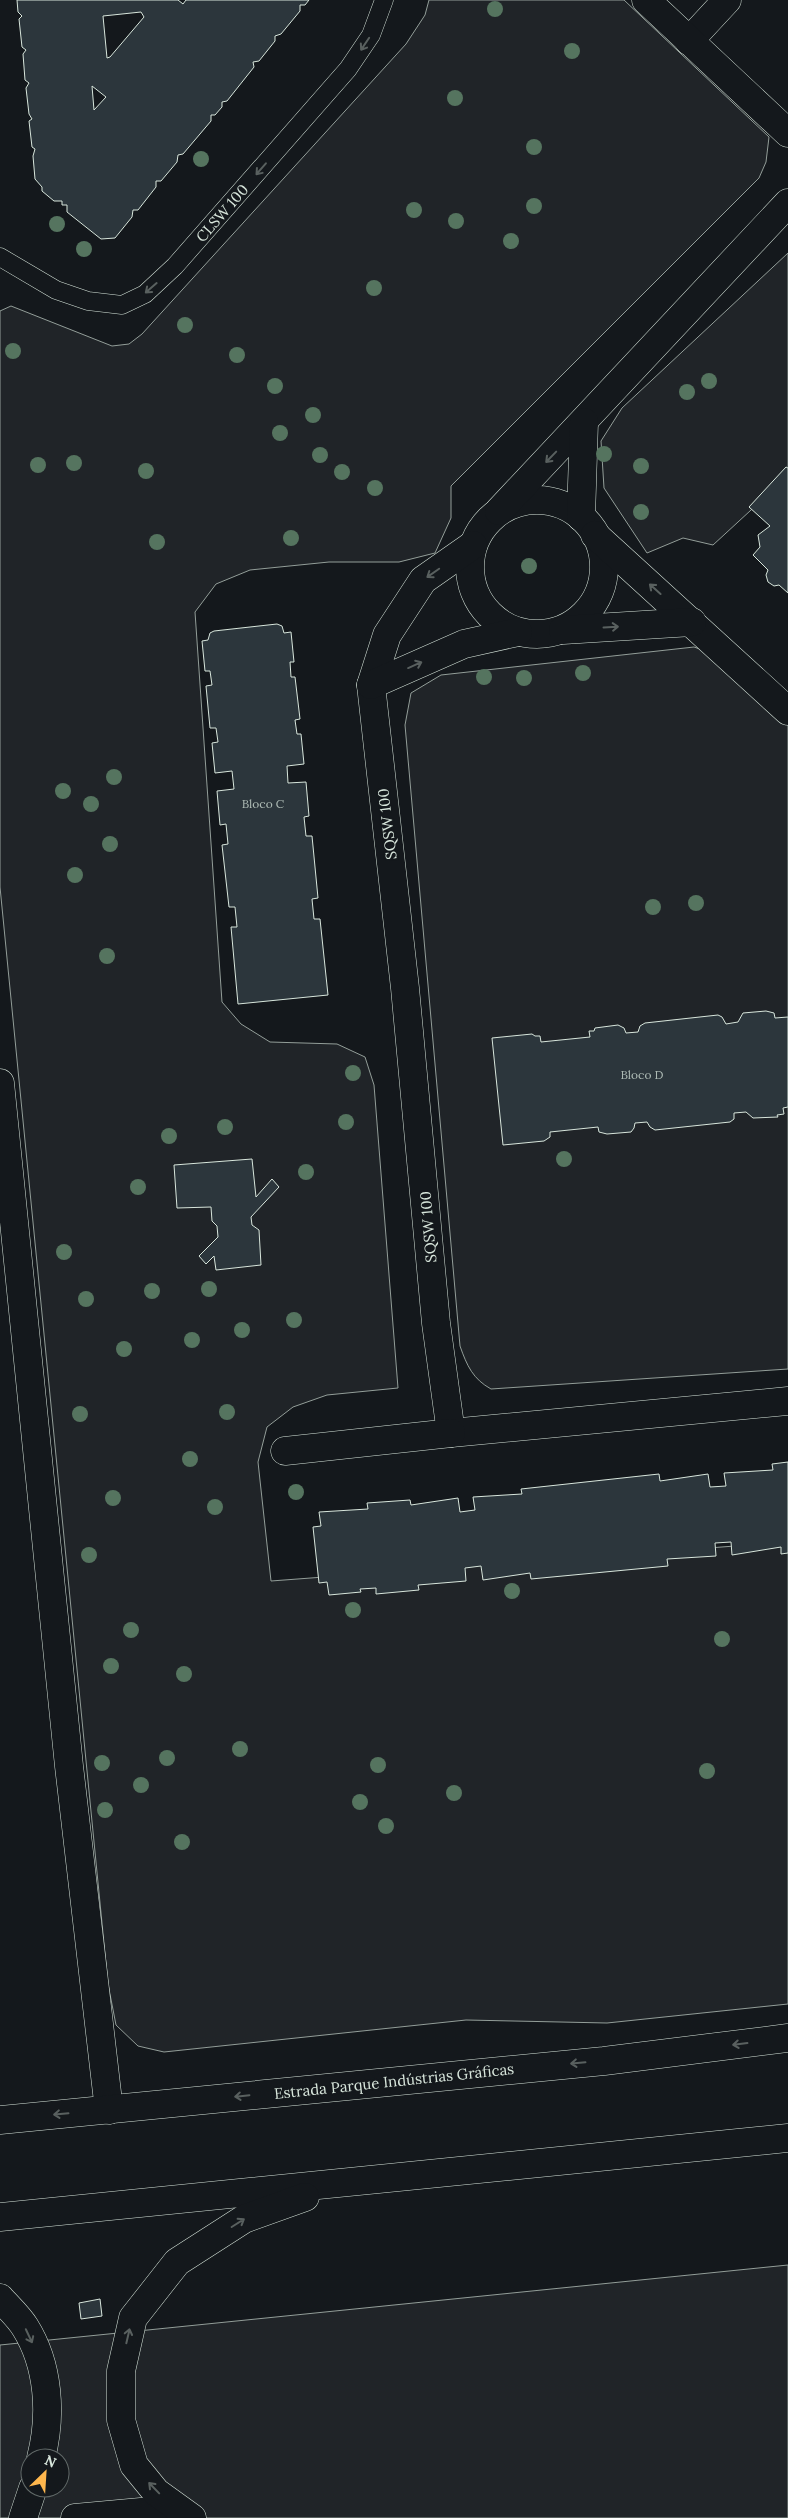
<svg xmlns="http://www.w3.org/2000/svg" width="788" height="2518" font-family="Lora,serif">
<rect width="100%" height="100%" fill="#14181c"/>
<g fill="#202428" stroke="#939e99" fill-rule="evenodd">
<polygon points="429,0 624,0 769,137 766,162 759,178 451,486 451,518 435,553 399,562 329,562 250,570 216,584 195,612 222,1002 241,1024 270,1042 337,1044 365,1057 374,1085 398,1388 327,1395 293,1407 267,1427 258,1462 271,1581 788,1542 788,2004 607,2023 466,2020 164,2052 138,2046 116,2025 108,1984 0,887 0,311 11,306 112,346 129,344 142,334 406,44 425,15"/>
<polygon points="788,253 788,476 713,545 683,538 647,553 604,488 601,441 622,408"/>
<path d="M694 647 714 654 788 723V1369L491 1389C473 1379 467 1366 460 1346L405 725 411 693 441 675Z"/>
<path d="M788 2265V2518H0V2345ZM30 2458H60V2488H30Z"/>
</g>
<g fill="#2c363c" stroke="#d8e6dc" fill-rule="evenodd">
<path d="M17 0H178L183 4 186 0H309L305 5H300V11L281 34 275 36V41L259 61 253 62 254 67 227 101 222 102V107L215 115H211V121L183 154 178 155 177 162 161 181H156V187L138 210H133L132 217 115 238 101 239 67 212V205H62V201H54L42 191V187L35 179 33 156 35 149 32 147 29 121 32 119 29 114 26 88 29 83 25 80 23 54 26 50 22 47 19 19 22 16 18 12ZM141 12 144 17 110 57 107 58 103 16ZM92 86 106 97 94 110Z"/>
<polygon points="786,467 788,468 788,593 779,585 774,586 768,582 766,575 768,570 753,555 760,547 758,535 770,526 749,507"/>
<polygon points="277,624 282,626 284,633 291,632 294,662 290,662 291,677 295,677 300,719 295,720 297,734 301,734 304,764 287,766 288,783 306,782 309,816 304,817 306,836 312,836 318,898 312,899 314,919 320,919 328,995 238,1004 231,927 237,927 235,907 229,907 222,845 228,844 226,824 220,825 217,791 234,789 232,771 215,773 212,743 218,742 216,728 210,728 206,686 212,685 210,671 205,671 202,641 208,640 210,633 214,631"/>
<polygon points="766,1011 774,1013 775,1018 788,1017 788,1107 783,1108 784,1114 777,1115 778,1117 753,1118 746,1112 734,1113 734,1119 730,1122 655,1130 650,1127 647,1122 635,1123 634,1128 631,1132 607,1134 599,1132 598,1127 550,1132 550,1137 544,1141 503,1145 492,1038 532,1034 535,1036 540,1036 541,1042 590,1037 589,1031 594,1031 595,1028 618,1025 624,1028 626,1033 638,1032 640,1026 645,1023 718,1015 722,1017 726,1024 738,1022 743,1013"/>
<polygon points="252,1159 256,1197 272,1179 279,1187 251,1217 252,1225 259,1230 261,1265 216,1270 214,1256 206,1264 199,1256 218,1237 217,1226 212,1221 211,1207 177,1208 174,1165"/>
<polygon points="788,1462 788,1553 781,1554 781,1547 732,1555 731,1542 715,1543 716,1556 667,1559 668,1566 531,1579 530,1573 483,1580 481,1566 465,1568 466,1581 418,1585 419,1590 376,1594 376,1588 360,1589 361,1592 329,1595 327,1582 319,1583 313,1527 321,1526 319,1512 368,1509 367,1503 410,1500 411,1505 458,1498 460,1512 475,1510 473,1497 522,1494 521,1489 659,1474 660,1481 708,1474 710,1487 726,1486 724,1473 773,1470 772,1464"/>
<polygon points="100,2299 102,2316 81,2319 79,2303"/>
</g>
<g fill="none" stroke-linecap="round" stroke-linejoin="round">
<defs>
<polyline id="service" points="0,257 56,290 88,301 122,305 145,294 175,266 348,69 371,35 384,0"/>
<g id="minor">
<polyline points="689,41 727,0"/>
<circle cx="537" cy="567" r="67"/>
<polyline points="499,511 788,203"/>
<polyline points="581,517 584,422"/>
<polyline points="595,535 788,711"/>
<polyline points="473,545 423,580 387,635 371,685 405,988 436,1323 451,1433 788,1401"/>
<polyline points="563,630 692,622"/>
<polyline points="371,685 464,644 518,632"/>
<polyline points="285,1451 451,1433"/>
</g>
<g id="tertiary">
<polyline points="646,0 788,133"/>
<polyline points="0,1083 69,1766 109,2110"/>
</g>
<polyline id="secondary" points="75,2518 141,2512 186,2518"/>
<g id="primary">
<polyline points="0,2120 604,2061 788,2038"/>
<polyline points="0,2217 788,2138"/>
<path d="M0 2298C8 2307 19 2317 25 2327 49 2365 52 2415 41 2458"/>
<polyline points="23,2518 33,2488"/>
<polyline points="192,2518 156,2492 134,2465 121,2420 121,2371 133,2318 177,2262 244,2219 305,2197"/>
</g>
</defs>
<use href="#service" stroke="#d8e6dc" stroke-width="19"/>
<use href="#minor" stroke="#d8e6dc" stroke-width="29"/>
<use href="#tertiary" stroke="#d8e6dc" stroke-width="29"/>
<use href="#secondary" stroke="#d8e6dc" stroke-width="29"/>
<use href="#primary" stroke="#d8e6dc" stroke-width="29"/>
<use href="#service" stroke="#14181c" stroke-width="18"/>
<use href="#minor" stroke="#14181c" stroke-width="28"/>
<use href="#tertiary" stroke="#14181c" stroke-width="28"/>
<use href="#secondary" stroke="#14181c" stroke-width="28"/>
<use href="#primary" stroke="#14181c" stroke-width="28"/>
</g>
<g fill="#55745f">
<circle cx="495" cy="9" r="8"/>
<circle cx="572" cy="51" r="8"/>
<circle cx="455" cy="98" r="8"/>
<circle cx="534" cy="147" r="8"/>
<circle cx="201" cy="159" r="8"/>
<circle cx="534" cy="206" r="8"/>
<circle cx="414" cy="210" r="8"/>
<circle cx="456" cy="221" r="8"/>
<circle cx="57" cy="224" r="8"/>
<circle cx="511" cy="241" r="8"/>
<circle cx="84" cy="249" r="8"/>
<circle cx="374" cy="288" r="8"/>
<circle cx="185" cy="325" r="8"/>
<circle cx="13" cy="351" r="8"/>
<circle cx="237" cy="355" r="8"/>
<circle cx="709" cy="381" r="8"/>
<circle cx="275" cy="386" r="8"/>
<circle cx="687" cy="392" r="8"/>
<circle cx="313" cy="415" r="8"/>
<circle cx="280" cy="433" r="8"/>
<circle cx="604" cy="454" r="8"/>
<circle cx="320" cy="455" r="8"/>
<circle cx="74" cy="463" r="8"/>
<circle cx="38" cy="465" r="8"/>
<circle cx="641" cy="466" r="8"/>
<circle cx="146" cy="471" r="8"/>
<circle cx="342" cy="472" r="8"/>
<circle cx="375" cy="488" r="8"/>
<circle cx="641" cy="512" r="8"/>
<circle cx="291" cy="538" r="8"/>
<circle cx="157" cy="542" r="8"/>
<circle cx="529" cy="566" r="8"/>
<circle cx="583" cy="673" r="8"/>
<circle cx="484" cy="677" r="8"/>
<circle cx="524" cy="678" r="8"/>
<circle cx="114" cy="777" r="8"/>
<circle cx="63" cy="791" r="8"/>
<circle cx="91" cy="804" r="8"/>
<circle cx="110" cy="844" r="8"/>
<circle cx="75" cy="875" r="8"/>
<circle cx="696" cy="903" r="8"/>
<circle cx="653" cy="907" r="8"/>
<circle cx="107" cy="956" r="8"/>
<circle cx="353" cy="1073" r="8"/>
<circle cx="346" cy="1122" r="8"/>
<circle cx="225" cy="1127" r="8"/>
<circle cx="169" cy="1136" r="8"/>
<circle cx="564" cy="1159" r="8"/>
<circle cx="306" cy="1172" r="8"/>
<circle cx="138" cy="1187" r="8"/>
<circle cx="64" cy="1252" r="8"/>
<circle cx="209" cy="1289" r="8"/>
<circle cx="152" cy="1291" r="8"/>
<circle cx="86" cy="1299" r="8"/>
<circle cx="294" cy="1320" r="8"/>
<circle cx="242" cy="1330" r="8"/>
<circle cx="192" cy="1340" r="8"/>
<circle cx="124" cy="1349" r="8"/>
<circle cx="227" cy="1412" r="8"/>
<circle cx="80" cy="1414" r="8"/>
<circle cx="190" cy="1459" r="8"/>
<circle cx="296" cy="1492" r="8"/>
<circle cx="113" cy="1498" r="8"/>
<circle cx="215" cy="1507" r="8"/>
<circle cx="89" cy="1555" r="8"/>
<circle cx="512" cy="1591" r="8"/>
<circle cx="353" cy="1610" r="8"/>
<circle cx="131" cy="1630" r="8"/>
<circle cx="722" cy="1639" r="8"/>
<circle cx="111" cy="1666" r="8"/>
<circle cx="184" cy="1674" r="8"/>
<circle cx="240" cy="1749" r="8"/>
<circle cx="167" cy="1758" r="8"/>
<circle cx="102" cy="1763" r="8"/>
<circle cx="378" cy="1765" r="8"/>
<circle cx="707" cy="1771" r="8"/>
<circle cx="141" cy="1785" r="8"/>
<circle cx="454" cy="1793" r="8"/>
<circle cx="360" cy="1802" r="8"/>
<circle cx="105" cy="1810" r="8"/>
<circle cx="386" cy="1826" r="8"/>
<circle cx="182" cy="1842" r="8"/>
</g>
<defs><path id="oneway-shaft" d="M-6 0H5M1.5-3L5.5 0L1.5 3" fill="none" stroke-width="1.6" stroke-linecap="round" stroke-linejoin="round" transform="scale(1.25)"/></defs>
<g stroke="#59605f">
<use href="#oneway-shaft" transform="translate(365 44) rotate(124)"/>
<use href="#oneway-shaft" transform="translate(261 169) rotate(131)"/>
<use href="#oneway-shaft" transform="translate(151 288) rotate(139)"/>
<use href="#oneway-shaft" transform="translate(551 457) rotate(134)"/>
<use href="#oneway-shaft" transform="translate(433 573) rotate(145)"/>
<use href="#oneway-shaft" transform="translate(655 589) rotate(-138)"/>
<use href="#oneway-shaft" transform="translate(611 627) rotate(-3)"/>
<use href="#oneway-shaft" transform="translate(415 665) rotate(-24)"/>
<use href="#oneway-shaft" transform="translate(740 2044) rotate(173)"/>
<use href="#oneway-shaft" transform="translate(578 2063) rotate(175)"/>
<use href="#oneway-shaft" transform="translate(242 2096) rotate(174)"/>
<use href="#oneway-shaft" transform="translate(61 2114) rotate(175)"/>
<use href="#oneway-shaft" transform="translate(238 2223) rotate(-32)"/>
<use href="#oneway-shaft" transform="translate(29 2336) rotate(65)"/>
<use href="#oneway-shaft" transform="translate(128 2336) rotate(-77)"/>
<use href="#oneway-shaft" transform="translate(154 2488) rotate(-134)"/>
</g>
<g text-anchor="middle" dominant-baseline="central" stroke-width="4" stroke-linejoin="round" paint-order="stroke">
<g font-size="12" fill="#adbab4">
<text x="263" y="803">Bloco C</text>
<text x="642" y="1074">Bloco D</text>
</g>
<g font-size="15" fill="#d8e6dc" stroke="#14181c">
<text transform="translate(222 213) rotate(-49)">CLSW 100</text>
<text transform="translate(387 824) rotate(-97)">SQSW 100</text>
<text transform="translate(428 1227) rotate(-95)">SQSW 100</text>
<text transform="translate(394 2081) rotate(-6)">Estrada Parque Indústrias Gráficas</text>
</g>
</g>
<g transform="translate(45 2473) rotate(25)"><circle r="24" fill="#14181c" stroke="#626a69"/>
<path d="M0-4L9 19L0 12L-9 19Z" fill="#ffb74d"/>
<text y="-8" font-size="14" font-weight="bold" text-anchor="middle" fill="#d8e6dc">N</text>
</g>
</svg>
